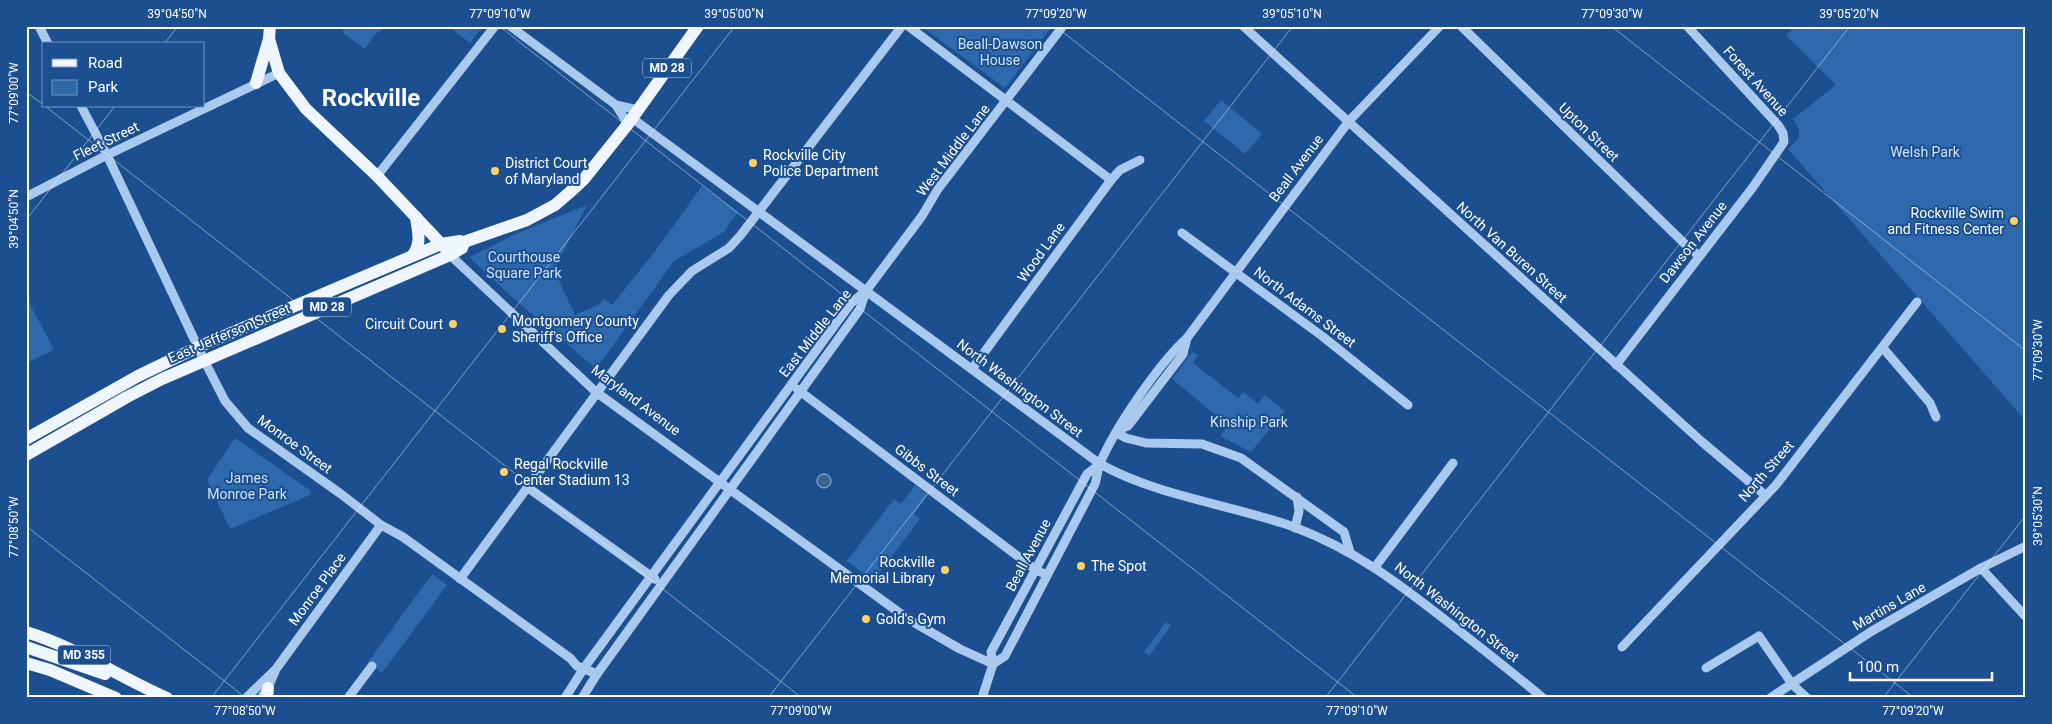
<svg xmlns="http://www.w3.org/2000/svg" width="2052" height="724" font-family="Roboto,sans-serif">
<rect width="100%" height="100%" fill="#1b4f8f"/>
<g fill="#2e69ad">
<polygon points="343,26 389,26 375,34 365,49 343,33"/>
<polygon points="448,26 483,26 470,43"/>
<polygon points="921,26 1052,26 1005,88"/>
<polygon points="1796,26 2026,26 2026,421 1788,149 1799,138 1799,130 1793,119 1836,85 1786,35"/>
<polygon points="1221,100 1262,134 1245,154 1204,121"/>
<polygon points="702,186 738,212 724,232 674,261 596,369 510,295 469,257 518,233 587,205 556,266 555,272 575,315 600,304 604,299 612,305 656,250"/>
<polygon points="26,296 54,350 26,363"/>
<polygon points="1192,352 1198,355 1193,363 1238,398 1243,392 1258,404 1265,395 1285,411 1251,452 1220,436 1228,425 1172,379"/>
<polygon points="235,438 311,491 310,495 230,529 207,480"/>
<polygon points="915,485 928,495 914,514 920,519 873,581 847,561 894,499 901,504"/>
<polygon points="432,574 447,585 382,673 368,662"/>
<polygon points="1166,622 1171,625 1149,656 1144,652"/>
</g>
<circle fill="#3c6290" stroke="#9cc4f0" cx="824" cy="481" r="7"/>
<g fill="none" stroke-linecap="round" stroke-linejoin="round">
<g stroke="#a9c9ee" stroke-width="9">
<polyline points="39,26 48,44"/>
<polyline points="510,26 616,105 638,110"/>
<polyline points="908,26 1111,180"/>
<polyline points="1243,26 1701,441 1765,495"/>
<polyline points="1461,26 1685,244 1699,256"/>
<polyline points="616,105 628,124"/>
<polyline points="81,106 107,155 204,360 225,401 248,428 341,494 381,525 403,537 570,658 577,666 597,674"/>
<path d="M632 118 1100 464C1160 497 1229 504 1294 527 1355 550 1398 583 1448 622 1480 647 1512 672 1543 698"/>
<polyline points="377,176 495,26"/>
<polyline points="26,197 107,155 279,73"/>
<polyline points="1182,233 1322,336 1408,405"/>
<polyline points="450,255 596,392 908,619 960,649 993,664"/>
<polyline points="1883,348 1930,403 1936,417"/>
<polyline points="1616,365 1753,187 1784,142 1783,133 1778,125 1687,26"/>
<polyline points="972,369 1111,180 1120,170 1140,160"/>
<polyline points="797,389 1036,570 1047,575"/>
<polyline points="1119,430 1128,426 1183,354 1187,338"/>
<polyline points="1117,433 1126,438 1146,443 1202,444 1241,458 1344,532 1350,552"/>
<polyline points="527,487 655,579"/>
<polyline points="1295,528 1299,511 1297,497"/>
<polyline points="1375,567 1453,463"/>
<polyline points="1981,568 2026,617"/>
<polyline points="460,579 669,295 692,271 729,248 740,236 902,26"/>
<polyline points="1622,647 1776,485 1917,302"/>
<path d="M993 664 1005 656 1095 484C1097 477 1098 468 1101 461 1116 427 1159 363 1187 338L1349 121 1440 26"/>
<polyline points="1706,668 1759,636 1792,684 1807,698"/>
<polyline points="246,698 274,671"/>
<polyline points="261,698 268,688 276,669 381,525"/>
<polyline points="348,698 372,666"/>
<polyline points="565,698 584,668 837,322 852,302 866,291 922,216 938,189 1063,26"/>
<polyline points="582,698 597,674 860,309 866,291"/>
<polyline points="982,698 993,664 991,652 1087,474 1100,464"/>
<polyline points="1770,698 1872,631 1981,568 2026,546"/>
</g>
<g stroke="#f0f6ff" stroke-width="12">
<polyline points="270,26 269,39 279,73 306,109 377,176 446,249"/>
<polyline points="256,83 269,39"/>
<path d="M412 256C422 244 418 232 416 217"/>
<polyline points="26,439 138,376 198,347 441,244 460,241 464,242 527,220 555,205 570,192 584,179 628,124 698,26"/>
<polyline points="26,455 127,397 162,379 450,255 462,248 464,242"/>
<path d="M26 632C76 647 119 677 167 698"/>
<polyline points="26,647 105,674"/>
<polyline points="26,663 50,670 116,698"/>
<polyline points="267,698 268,688"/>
</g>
</g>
<path fill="none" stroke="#fff" stroke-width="1" stroke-opacity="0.45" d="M499 26 1358 698M1055 26 1914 698M1611 26 2026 351M164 44 178 26M26 92 44 105M45 106 802 698M26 220 115 106M26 526 246 698M211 698 735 26M768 698 1293 26M1325 698 1850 26M1883 698 2026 515"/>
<g fill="#ffd166" stroke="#1b4f8f" stroke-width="2">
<circle cx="753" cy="163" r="5"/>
<circle cx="495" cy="171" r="5"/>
<circle cx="2014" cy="221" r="5"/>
<circle cx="453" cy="324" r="5"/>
<circle cx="502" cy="329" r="5"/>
<circle cx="504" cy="472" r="5"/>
<circle cx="1081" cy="566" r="5"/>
<circle cx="945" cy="570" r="5"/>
<circle cx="866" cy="619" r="5"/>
</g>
<g text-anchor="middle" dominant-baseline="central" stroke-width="4" stroke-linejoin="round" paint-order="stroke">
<g fill="#1b4f8f" stroke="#bbcadd" stroke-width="1">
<rect x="643" y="58.5" width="48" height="19" rx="4"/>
<rect x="303" y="297.5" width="48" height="19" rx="4"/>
<rect x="58" y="645.5" width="52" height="19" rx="4"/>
</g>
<g font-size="12" font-weight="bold" fill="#fff">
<text x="667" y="68">MD 28</text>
<text x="327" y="307">MD 28</text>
<text x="84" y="655">MD 355</text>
</g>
<g font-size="14" fill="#cfe3fa" stroke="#1b4f8f">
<text x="1000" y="44">Beall-Dawson<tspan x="1000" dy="16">House</tspan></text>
<text x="1925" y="152">Welsh Park</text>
<text x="524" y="257">Courthouse<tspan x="524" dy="16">Square Park</tspan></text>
<text x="1249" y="422">Kinship Park</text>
<text x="247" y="478">James<tspan x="247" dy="16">Monroe Park</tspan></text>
</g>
<g font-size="14" fill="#fff" stroke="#1b4f8f">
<text transform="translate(1756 81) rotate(48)">Forest Avenue</text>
<text transform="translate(1589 132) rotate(44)">Upton Street</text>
<text transform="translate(106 141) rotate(-26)">Fleet Street</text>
<text transform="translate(953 150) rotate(-53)">West Middle Lane</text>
<text transform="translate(1296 168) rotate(-53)">Beall Avenue</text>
<text transform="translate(1693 242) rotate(-52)">Dawson Avenue</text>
<text transform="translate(1041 252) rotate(-54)">Wood Lane</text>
<text transform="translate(1512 252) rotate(42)">North Van Buren Street</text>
<text transform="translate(1305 307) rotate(37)">North Adams Street</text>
<text transform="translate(229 333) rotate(-23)">East Jefferson Street</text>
<text transform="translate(815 333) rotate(-52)">East Middle Lane</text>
<text transform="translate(1020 388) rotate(37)">North Washington Street</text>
<text transform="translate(636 400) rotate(37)">Maryland Avenue</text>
<text transform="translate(295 444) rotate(36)">Monroe Street</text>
<text transform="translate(927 470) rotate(37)">Gibbs Street</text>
<text transform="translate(1766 471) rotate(-49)">North Street</text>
<text transform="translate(1028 555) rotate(-62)">Beall Avenue</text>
<text transform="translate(317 589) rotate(-54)">Monroe Place</text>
<text transform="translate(1889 606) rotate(-30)">Martins Lane</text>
<text transform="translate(1457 612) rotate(38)">North Washington Street</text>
</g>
<g font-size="14" fill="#fff" stroke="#1b4f8f" text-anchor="start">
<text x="763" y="155">Rockville City<tspan x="763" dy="16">Police Department</tspan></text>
<text x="505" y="163">District Court<tspan x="505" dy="16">of Maryland</tspan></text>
<text x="2004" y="213" text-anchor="end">Rockville Swim<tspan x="2004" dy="16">and Fitness Center</tspan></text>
<text x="512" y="321">Montgomery County<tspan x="512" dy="16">Sheriff's Office</tspan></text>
<text x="443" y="324" text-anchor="end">Circuit Court</text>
<text x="514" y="464">Regal Rockville<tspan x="514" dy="16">Center Stadium 13</tspan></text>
<text x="935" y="562" text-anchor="end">Rockville<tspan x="935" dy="16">Memorial Library</tspan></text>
<text x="1091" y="566">The Spot</text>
<text x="876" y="619">Gold's Gym</text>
</g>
<g font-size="24" font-weight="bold" fill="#fff" stroke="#1b4f8f">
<text x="371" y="98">Rockville</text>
</g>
</g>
<rect width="2052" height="724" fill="none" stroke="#1b4f8f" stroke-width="55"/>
<rect x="42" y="42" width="162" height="65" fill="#1b4f8f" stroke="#7695bc"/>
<rect x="52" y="59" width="25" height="8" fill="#f0f6ff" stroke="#7695bc"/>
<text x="88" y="68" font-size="15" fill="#ffffff">Road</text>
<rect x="52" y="80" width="25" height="15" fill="#2e69ad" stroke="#7695bc"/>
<text x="88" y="92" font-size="15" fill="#ffffff">Park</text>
<path d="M1850 672v8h142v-8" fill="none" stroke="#ffffff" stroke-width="2.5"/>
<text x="1857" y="672" font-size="15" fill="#ffffff" stroke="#1b4f8f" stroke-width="4" paint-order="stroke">100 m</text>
<rect x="28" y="28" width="1996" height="668" fill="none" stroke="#fff" stroke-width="2"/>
<g font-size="12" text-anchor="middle" fill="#fff">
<text x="177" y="18">39°04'50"N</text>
<text x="500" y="18">77°09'10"W</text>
<text x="734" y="18">39°05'00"N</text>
<text x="1056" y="18">77°09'20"W</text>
<text x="1292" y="18">39°05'10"N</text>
<text x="1612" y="18">77°09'30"W</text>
<text x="1849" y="18">39°05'20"N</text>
<text transform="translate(14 93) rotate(-90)" y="4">77°09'00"W</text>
<text transform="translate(14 219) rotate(-90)" y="4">39°04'50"N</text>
<text transform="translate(2038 350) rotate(-90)" y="4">77°09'30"W</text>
<text transform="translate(2038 516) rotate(-90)" y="4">39°05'30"N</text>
<text transform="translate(14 527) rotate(-90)" y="4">77°08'50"W</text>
<text x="245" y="715">77°08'50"W</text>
<text x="801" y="715">77°09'00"W</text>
<text x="1357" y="715">77°09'10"W</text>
<text x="1913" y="715">77°09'20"W</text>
</g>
</svg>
